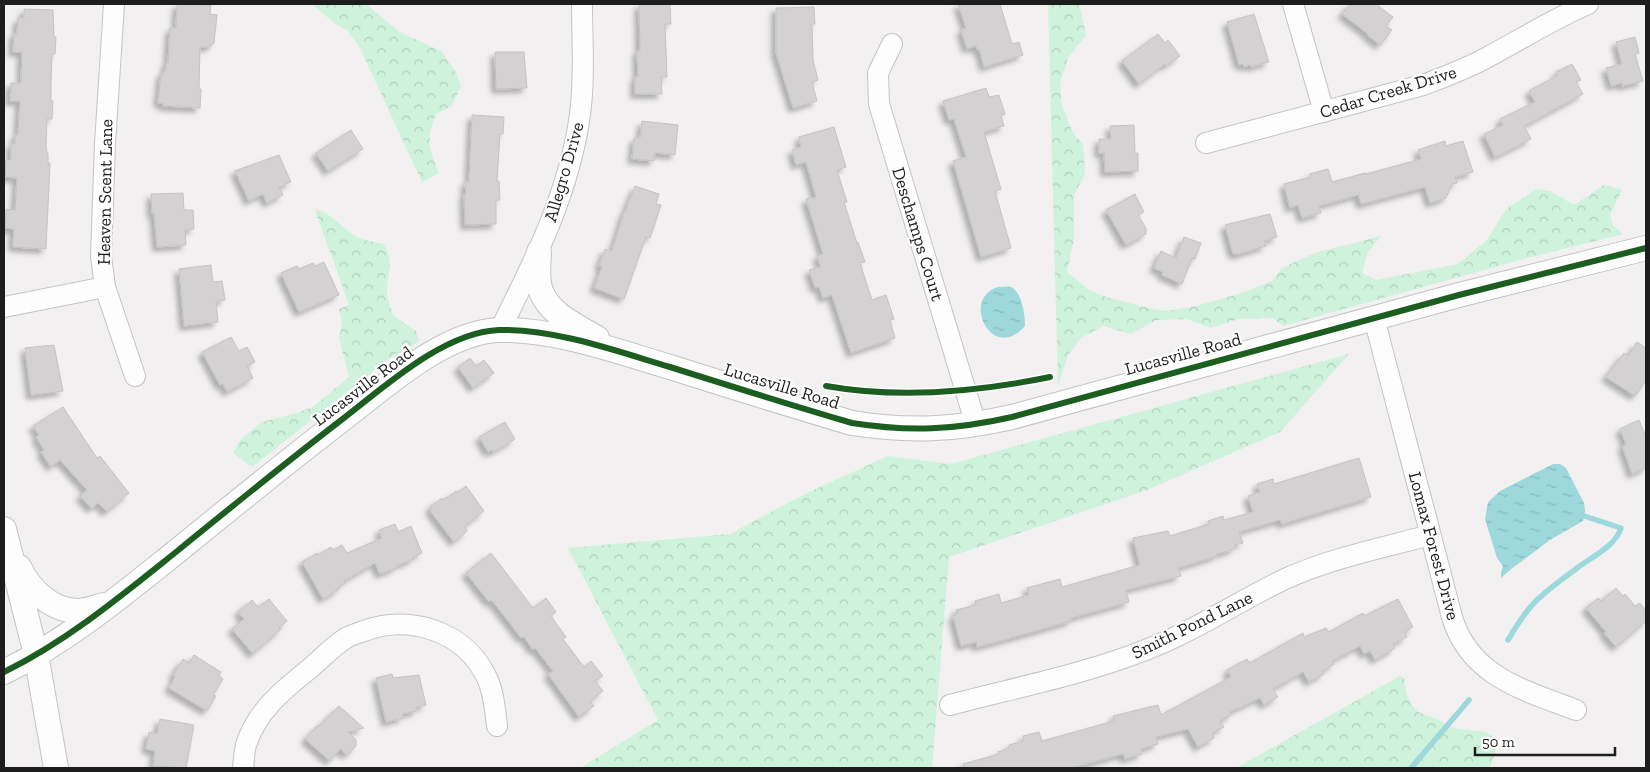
<svg xmlns="http://www.w3.org/2000/svg" width="1650" height="772" font-family="'Zilla Slab',serif">
<defs>
<pattern id="forest-crowns" width="20" height="18" patternUnits="userSpaceOnUse" patternTransform="scale(1.25)"><rect width="20" height="18" fill="#cff2dd"/><path d="M2 6a3 3 0 1 1 6 0M12 15a3 3 0 1 1 6 0" fill="none" stroke="#b1cfbd"/></pattern>
<pattern id="water-ripples" width="26" height="14" patternUnits="userSpaceOnUse" patternTransform="scale(1.25)"><rect width="26" height="14" fill="#9dd8dc"/><path d="M2 4q2-2 4 0t4 0M15 11q2-2 4 0t4 0" fill="none" stroke="#87b9bc"/></pattern>
<filter id="shadow"><feDropShadow dx="-4.5" dy="4.5" stdDeviation="2.5" flood-color="#0004"/></filter>
</defs>
<rect width="100%" height="100%" fill="#f2f0f1"/>
<g fill="url(#forest-crowns)">
<path d="M312 4H366L398 31 441 51 454 69 461 86 452 106 436 114C426 140 429 148 439 173L422 182 359 46 348 31 334 23Z"/>
<polygon points="1048,4 1079,4 1086,35 1068,58 1060,83 1062,106 1073,133 1083,144 1085,174 1074,195 1074,238 1067,272 1089,290 1106,297 1148,308 1165,311 1196,306 1242,293 1272,281 1282,268 1315,253 1381,236 1368,252 1362,273 1376,280 1458,264 1487,240 1506,209 1536,189 1550,191 1574,205 1604,185 1622,190 1610,215 1613,225 1623,234 1520,260 1283,326 1273,318 1239,319 1211,328 1187,319 1156,320 1131,334 1103,326 1081,338 1068,355 1058,385"/>
<path d="M315 210C328 209 344 230 357 237 365 241 375 242 384 244 395 265 387 271 387 291 387 299 391 308 393 315L416 331 419 341 386 361 252 467 233 453 241 439 262 422 300 412 314 406 349 377 339 338 342 324 339 309 349 305Z"/>
<polygon points="1349,354 1280,432 1147,490 949,557 932,768 580,768 658,720 568,548 730,534 803,495 888,456 951,464"/>
<polygon points="1400,676 1404,678 1406,691 1410,703 1418,712 1439,720 1453,728 1486,732 1499,741 1490,768 1236,768"/>
</g>
<g fill="url(#water-ripples)">
<path d="M998 287C1002 287 1007 286 1011 287 1022 292 1025 315 1025 326 992 364 960 298 998 287Z"/>
<polygon points="1553,464 1560,464 1566,468 1584,503 1585,511 1583,521 1550,540 1510,570 1501,578 1501,572 1503,566 1497,558 1485,519 1488,502 1500,491"/>
</g>
<g fill="none" stroke-linecap="round" stroke-linejoin="round">
<g stroke="#9dd8dc" stroke-width="5.5">
<path d="M1508 640C1516 627 1524 613 1535 602 1547 590 1562 579 1576 569 1591 557 1615 547 1621 528L1578 514"/>
<polyline points="1411,768 1469,700"/>
</g>
</g>
<g fill="#d3d1d2" stroke="#c4c3c4" filter="url(#shadow)">
<polygon points="177,4 211,5 210,14 217,15 214,43 209,47 200,47 199,89 201,89 200,108 163,106 163,103 158,103 161,74 163,74 163,72 165,72 166,63 168,63 170,28 176,28"/>
<polygon points="639,4 670,4 671,24 665,24 667,77 661,77 662,94 635,94 635,77 638,77 637,51 640,51"/>
<polygon points="958,4 1000,4 1012,44 1019,42 1023,55 984,67 979,49 977,50 976,46 967,49 961,30 966,28"/>
<polygon points="1350,4 1376,4 1393,17 1386,26 1392,30 1380,45 1367,35 1368,34 1342,14"/>
<polygon points="814,7 815,24 812,24 813,60 818,80 812,82 817,101 793,108 776,53 776,8"/>
<polygon points="24,9 53,10 54,37 56,37 55,54 52,54 51,81 51,101 53,101 52,119 47,119 46,145 47,153 48,153 48,163 50,163 46,249 13,247 14,229 5,228 6,209 15,210 17,178 5,177 6,159 11,160 11,144 15,144 15,135 18,135 20,101 10,101 11,83 21,83 22,52 13,52 14,34 17,34 18,18 24,18"/>
<polygon points="1254,14 1269,62 1251,67 1250,65 1244,67 1243,64 1239,65 1227,22"/>
<polygon points="1158,34 1165,43 1168,40 1180,56 1166,66 1165,64 1139,84 1122,61"/>
<polygon points="1635,37 1639,53 1635,54 1643,81 1622,86 1622,83 1611,86 1606,68 1622,64 1616,42"/>
<polygon points="495,52 524,52 527,88 496,89"/>
<polygon points="1572,64 1581,80 1576,82 1583,94 1524,126 1531,139 1495,157 1484,134 1503,125 1500,119 1535,102 1529,91 1558,75 1556,72"/>
<polygon points="986,88 989,97 999,95 1005,114 1001,116 1004,126 984,132 1001,189 995,191 1011,248 981,257 953,161 966,157 954,119 949,120 943,101"/>
<polygon points="472,115 504,117 503,134 500,134 497,181 499,181 500,200 496,200 496,224 465,225 464,194 466,194 465,182 469,182"/>
<polygon points="642,121 678,125 675,155 655,153 654,161 632,159 634,138 640,138"/>
<polygon points="1134,125 1135,153 1138,153 1138,171 1105,172 1104,153 1099,153 1099,139 1111,139 1110,126"/>
<polygon points="834,127 846,167 837,170 847,202 844,202 857,243 858,242 865,262 860,263 872,300 886,295 894,319 890,320 895,338 851,353 832,295 823,298 819,287 815,288 809,270 821,267 817,256 823,254 806,199 816,197 806,162 796,165 792,150 801,147 799,137"/>
<polygon points="351,130 363,149 328,171 316,153"/>
<polygon points="1445,141 1446,146 1463,141 1473,172 1455,177 1457,183 1452,184 1446,198 1430,203 1425,187 1366,203 1361,204 1358,195 1319,206 1321,213 1302,218 1298,205 1290,208 1284,184 1311,177 1310,174 1328,169 1332,182 1365,173 1366,174 1421,159 1418,150"/>
<polygon points="279,155 291,182 279,187 283,195 267,203 263,194 249,201 235,171"/>
<polygon points="635,186 659,194 656,204 661,205 650,238 646,237 624,299 594,288 602,267 599,266 605,249 612,251 624,212 625,212"/>
<polygon points="183,193 184,210 193,210 194,229 185,230 186,245 157,247 154,213 152,214 151,194"/>
<polygon points="1135,194 1144,212 1138,215 1146,228 1146,234 1126,245 1106,210"/>
<polygon points="1270,214 1277,237 1264,241 1266,246 1239,254 1233,254 1225,225"/>
<polygon points="1184,237 1201,243 1195,259 1192,258 1182,284 1162,275 1163,272 1154,268 1161,251 1176,258"/>
<polygon points="324,262 339,295 299,312 281,273 297,266 299,269 313,263 315,266"/>
<polygon points="211,265 213,282 222,281 225,300 216,301 218,322 184,326 179,269"/>
<polygon points="231,337 239,351 247,347 255,362 247,366 253,378 227,392 223,384 220,385 202,352"/>
<polygon points="1637,342 1646,348 1646,380 1635,396 1606,377 1624,353 1628,356"/>
<polygon points="54,345 63,391 31,395 25,348"/>
<polygon points="470,358 476,366 484,360 494,373 473,388 458,367"/>
<polygon points="63,407 97,458 100,456 129,493 107,512 98,503 92,509 80,496 87,490 60,460 51,467 41,452 44,450 36,437 39,435 33,426"/>
<polygon points="1639,420 1646,437 1646,468 1632,474 1622,446 1626,444 1620,429"/>
<polygon points="505,422 515,439 493,452 491,450 488,452 479,437"/>
<polygon points="1359,458 1371,497 1282,524 1280,520 1239,532 1243,543 1234,545 1235,548 1229,551 1216,554 1217,556 1178,568 1181,576 1126,590 1129,602 1071,618 1071,621 1000,641 977,647 976,642 961,646 953,616 957,614 956,610 976,605 975,601 999,594 1001,603 1029,595 1027,588 1060,579 1062,587 1140,565 1133,538 1168,531 1170,536 1209,524 1208,521 1223,516 1224,520 1253,512 1248,496 1260,492 1257,484 1273,479 1274,484"/>
<polygon points="466,486 484,511 464,527 467,531 454,542 431,512 431,506 442,498 443,500 457,491 458,492"/>
<polygon points="395,524 398,532 411,526 422,553 413,557 414,559 396,566 396,568 380,574 375,563 344,581 345,583 337,588 338,590 323,599 302,562 317,553 318,555 331,547 333,550 342,545 347,553 382,538 379,530"/>
<polygon points="491,553 533,608 546,598 556,612 551,616 566,637 563,639 584,667 591,661 603,676 595,681 603,691 590,701 594,706 579,717 548,674 553,671 535,648 533,650 524,637 521,638 498,608 491,600 489,602 466,573"/>
<polygon points="1616,588 1623,596 1625,594 1635,606 1640,603 1646,611 1646,621 1616,647 1604,633 1606,632 1586,608 1598,598 1601,601"/>
<polygon points="269,599 287,621 279,628 281,629 253,654 232,629 244,619 238,612 252,600 258,607"/>
<polygon points="1398,599 1413,627 1404,632 1407,637 1393,644 1395,648 1375,660 1370,651 1364,654 1360,646 1332,661 1334,664 1322,671 1324,674 1309,682 1303,672 1273,689 1278,697 1264,705 1260,698 1230,712 1231,715 1220,721 1224,727 1212,733 1214,738 1198,747 1188,729 1156,737 1158,744 1141,749 1142,754 1125,759 1123,754 1072,768 964,768 963,764 999,754 998,752 1009,748 1009,745 1024,741 1023,736 1039,732 1042,741 1114,721 1113,716 1158,705 1161,715 1231,677 1227,670 1247,659 1250,663 1303,633 1304,637 1326,628 1329,632 1363,613 1364,616"/>
<polygon points="194,655 221,672 219,676 223,679 213,695 216,696 207,711 169,688 175,677 173,675 183,659 189,663"/>
<polygon points="392,674 393,678 419,675 426,705 416,707 417,711 402,714 403,718 386,722 376,678"/>
<polygon points="339,706 364,728 348,732 356,740 356,746 347,755 340,749 330,761 305,739 317,726 318,727"/>
<polygon points="160,719 194,725 186,768 153,766 155,751 146,749 149,732 157,734"/>
</g>
<g fill="none" stroke-linecap="round" stroke-linejoin="round">
<defs>
<g id="minor">
<polyline points="114,4 105,144 101,256 105,287 135,376"/>
<polyline points="1293,4 1324,112"/>
<polyline points="892,44 878,73 879,104 976,425"/>
<path d="M1206 143 1423 85C1444 77 1466 69 1486 58 1520 40 1553 19 1588 4"/>
<polyline points="4,307 105,287"/>
<path d="M1374 318 1452 617C1470 677 1524 690 1576 710"/>
<path d="M500 330C534 262 570 191 580 114 585 78 582 40 582 4"/>
<path d="M950 705C1014 688 1081 675 1143 651 1193 632 1237 602 1285 579 1331 558 1382 548 1430 535"/>
<path d="M243 768C244 761 244 752 246 745 256 712 282 691 308 670 320 660 332 647 346 638 351 635 358 633 364 631 410 614 465 631 487 678 494 693 495 710 497 726"/>
</g>
<g id="tertiary">
<path d="M539 252C539 264 536 279 541 291 549 314 577 326 597 338"/>
<polyline points="4,529 36,654 56,768"/>
<path d="M19 567C30 590 51 610 77 611 86 611 96 607 104 605"/>
<path d="M4 672C67 641 121 596 176 552 230 508 284 464 340 421 382 389 443 332 499 330 556 329 616 351 670 367 730 386 791 405 852 423 909 432 955 430 1012 417L1459 295 1646 248"/>
</g>
</defs>
<use href="#minor" stroke="#c5c3c4" stroke-width="22"/>
<use href="#tertiary" stroke="#c5c3c4" stroke-width="26"/>
<use href="#minor" stroke="#fdfdfd" stroke-width="20"/>
<use href="#tertiary" stroke="#fdfdfd" stroke-width="24"/>
<defs>
<g id="cycleway">
<path d="M826 386C899 399 977 392 1050 377"/>
<path d="M4 672C67 641 121 596 176 552 230 508 284 464 340 421 382 389 443 332 499 330 556 329 616 351 670 367 730 386 791 405 852 423 909 432 955 430 1012 417L1459 295 1646 248"/>
</g>
</defs>
<use href="#cycleway" stroke="#fff" stroke-width="9"/>
<use href="#cycleway" stroke="#1b5e20" stroke-width="6"/>
</g>
<g text-anchor="middle" dominant-baseline="central" stroke-width="4.5" stroke-linejoin="round" paint-order="stroke">
<g font-size="18" fill="#1e1d1e" stroke="#fff">
<text transform="translate(1388 92) rotate(-17)">Cedar Creek Drive</text>
<text transform="translate(564 172) rotate(-74)">Allegro Drive</text>
<text transform="translate(105 192) rotate(-89)">Heaven Scent Lane</text>
<text transform="translate(918 234) rotate(73)">Deschamps Court</text>
<text transform="translate(1183 354) rotate(-15)">Lucasville Road</text>
<text transform="translate(363 386) rotate(-37)">Lucasville Road</text>
<text transform="translate(782 386) rotate(17)">Lucasville Road</text>
<text transform="translate(1434 546) rotate(75)">Lomax Forest Drive</text>
<text transform="translate(1192 625) rotate(-26)">Smith Pond Lane</text>
</g>
</g>
<rect width="1650" height="772" fill="none" stroke="#1e1d1e" stroke-width="10"/>
<path d="M1475 747v8h140v-8" fill="none" stroke="#1e1d1e" stroke-width="2.5"/>
<text x="1482" y="747" font-size="15" fill="#1e1d1e" stroke="#ffffff" stroke-width="4" paint-order="stroke">50 m</text>
</svg>
